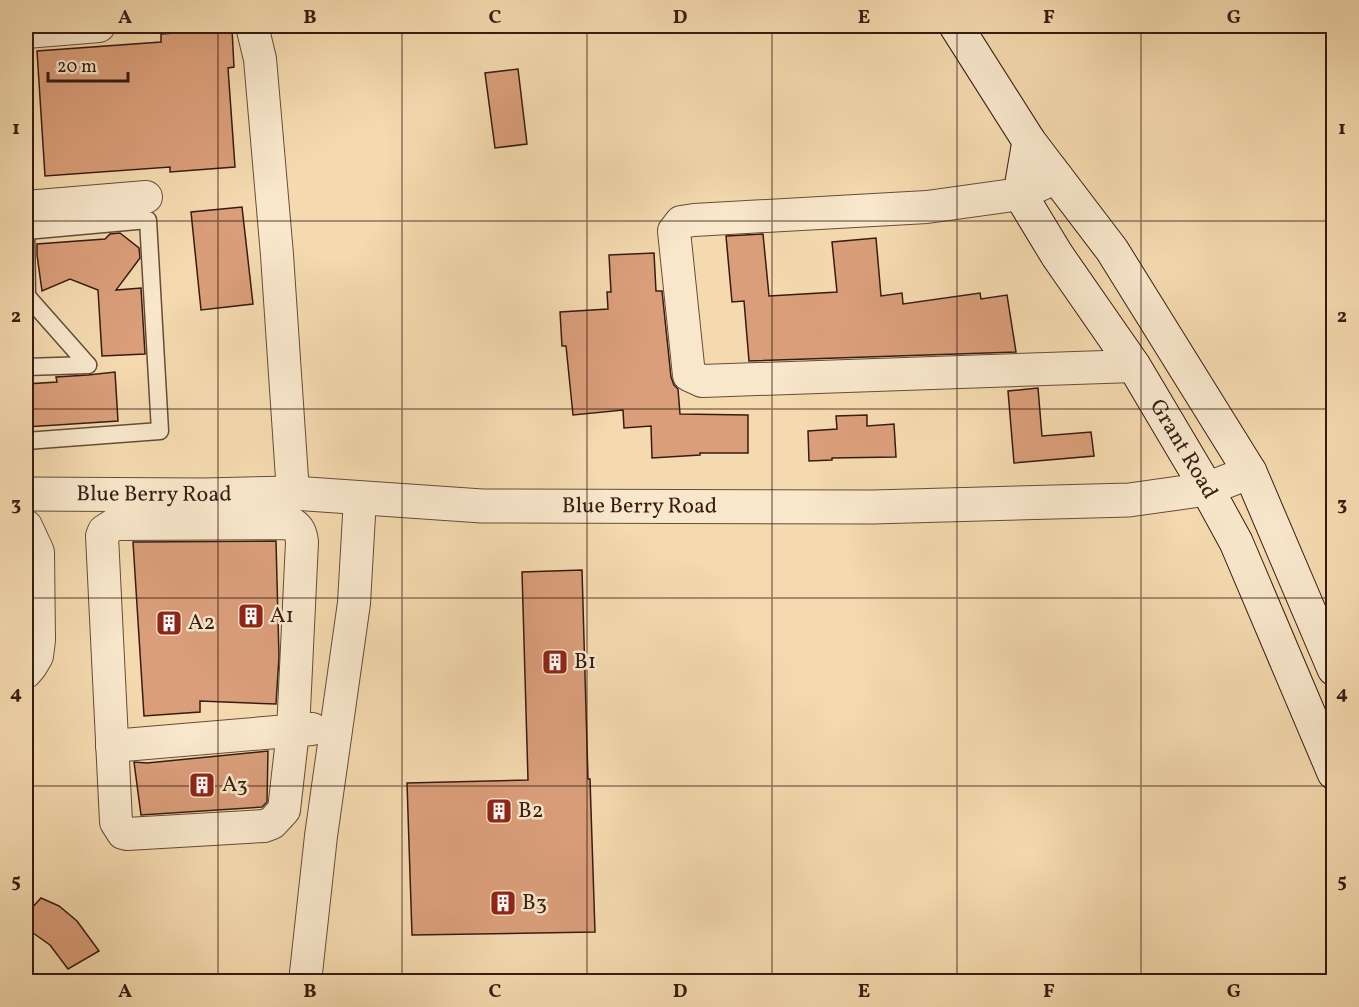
<svg xmlns="http://www.w3.org/2000/svg" width="1359" height="1007" font-family="Vollkorn,serif">
<rect width="100%" height="100%" fill="#f5daaf"/>
<filter id="stains"><feTurbulence type="fractalNoise" baseFrequency=".00333" numOctaves="4"/><feColorMatrix values="0 0 0 0 .2 0 0 0 0 .09 0 0 0 0 .02 0 0 0 .5 -.17"/></filter>
<radialGradient id="worn" r=".72"><stop offset=".6" stop-color="#630" stop-opacity="0"/><stop offset="1" stop-color="#630" stop-opacity=".3"/></radialGradient>
<g fill="#da9e7a" stroke="#361c12" stroke-width="1.5">
<polygon points="232,29 234,67 228,68 235,167 170,172 170,167 45,176 37,51 161,42 161,34"/>
<polygon points="518,69 527,144 495,148 485,73"/>
<polygon points="242,207 253,304 201,310 191,212"/>
<polygon points="120,233 139,248 140,258 116,290 141,288 145,354 102,356 98,290 70,279 42,291 37,255 37,244 105,239 110,234"/>
<polygon points="763,234 769,296 837,292 832,242 876,238 881,296 902,293 903,304 980,293 981,299 1007,295 1016,352 749,361 744,301 732,302 726,236"/>
<polygon points="654,253 656,291 662,291 671,377 674,385 678,389 680,414 748,415 748,453 700,453 700,455 652,458 651,426 624,428 623,410 573,415 566,346 562,346 560,312 608,309 607,292 611,292 609,255"/>
<polygon points="115,372 118,421 26,427 26,384 57,382 56,377 88,375"/>
<polygon points="1038,388 1042,436 1091,432 1094,456 1014,463 1008,391"/>
<polygon points="867,415 867,426 894,424 896,457 832,458 832,460 809,461 808,431 837,429 836,416"/>
<polygon points="276,541 279,657 276,704 200,701 200,712 144,716 133,542"/>
<polygon points="582,570 588,779 590,779 595,932 412,935 407,783 528,780 522,572"/>
<polygon points="268,751 267,802 262,807 141,815 134,762 147,763"/>
<polygon points="41,898 59,906 77,921 99,951 68,969 50,945 26,928 29,911"/>
</g>
<g fill="none" stroke-linecap="round" stroke-linejoin="round">
<defs>
<g id="service">
<polyline points="26,367 88,365"/>
<polyline points="26,441 160,431 148,220 26,231 27,296 88,365"/>
</g>
<g id="minor">
<polyline points="252,26 260,59 277,255 293,493"/>
<polyline points="26,32 99,26"/>
<polyline points="1057,177 1020,194 927,207 694,220 681,222 674,231 689,375 702,381 1134,366"/>
<polyline points="26,207 146,197"/>
<path d="M291 523C299 528 301 533 302 542L293 731 284 810 272 823 264 826 127 834 123 833 116 822 102 536 104 531 115 524Z"/>
<polyline points="26,526 38,552 39,640 37,656 31,666 26,672"/>
<polyline points="112,746 312,729"/>
<polyline points="305,982 321,836 354,603 360,498"/>
</g>
<g id="tertiary">
<path id="s1" d="M26 494 204 495 293 493 482 506 873 507 1129 500 1207 489 1250 472"/>
</g>
<g id="secondary">
<polyline points="956,26 1029,141 1112,250 1250,472 1334,669"/>
<path id="s2" d="M1029 141 1020 194 1057 255 1134 366 1207 489 1236 542 1334 773"/>
</g>
</defs>
<use href="#service" stroke="#664c39" stroke-width="19"/>
<use href="#minor" stroke="#664c39" stroke-width="34"/>
<use href="#tertiary" stroke="#664c39" stroke-width="35"/>
<use href="#secondary" stroke="#361c12" stroke-width="35"/>
<use href="#service" stroke="#f8e7cb" stroke-width="16"/>
<use href="#minor" stroke="#f8e7cb" stroke-width="32"/>
<use href="#tertiary" stroke="#f8e7cb" stroke-width="33"/>
<use href="#secondary" stroke="#f8e7cb" stroke-width="33"/>
</g>
<path fill="none" stroke="#361c12" stroke-width="1.5" stroke-opacity="0.55" d="M218 26V982M402 26V982M587 26V982M772 26V982M957 26V982M1141 26V982M26 221H1334M26 409H1334M26 598H1334M26 786H1334"/>
<defs>
<symbol id="building-square" viewBox="-11 -11 22 22"><rect x="-9" y="-9" width="18" height="18" rx="4" fill="#8f2418" stroke="#f8e7cb"/><path d="M-4-6H4V6H1V3H-1V6H-4ZM-2.5-4.3h1.7v1.8h-1.7ZM.8-4.3h1.7v1.8H.8ZM-2.5-1h1.7V.8h-1.7ZM.8-1h1.7V.8H.8Z" fill="#fff"/></symbol>
</defs>
<g fill-rule="evenodd">
<use href="#building-square" x="236" y="601" width="30" height="30"/>
<use href="#building-square" x="154" y="608" width="30" height="30"/>
<use href="#building-square" x="540" y="647" width="30" height="30"/>
<use href="#building-square" x="187" y="770" width="30" height="30"/>
<use href="#building-square" x="484" y="796" width="30" height="30"/>
<use href="#building-square" x="488" y="888" width="30" height="30"/>
</g>
<g text-anchor="middle" dominant-baseline="central" stroke-width="5" stroke-linejoin="round" paint-order="stroke">
<g font-size="22" fill="#361c12" stroke="#f8e7cb">
<text stroke="none"><textPath href="#s2" startOffset="357">Grant Road</textPath></text>
<text stroke="none"><textPath href="#s1" startOffset="128">Blue Berry Road</textPath></text>
<text stroke="none"><textPath href="#s1" startOffset="614">Blue Berry Road</textPath></text>
</g>
<g font-size="22" fill="#361c12" stroke="#f8e7cb" text-anchor="start">
<text x="270" y="616">A1</text>
<text x="188" y="623">A2</text>
<text x="574" y="662">B1</text>
<text x="222" y="785">A3</text>
<text x="518" y="811">B2</text>
<text x="522" y="903">B3</text>
</g>
</g>
<rect width="1359" height="1007" fill="none" stroke="#f5daaf" stroke-width="66"/>
<path d="M48 72v9h80v-9" fill="none" stroke="#361c12" stroke-width="3"/>
<text x="57" y="72" font-size="18" fill="#361c12" stroke="#f8e7cb" stroke-width="4.5" paint-order="stroke">20 m</text>
<rect x="33" y="33" width="1293" height="941" fill="none" stroke="#361c12" stroke-width="2"/>
<g font-size="20" text-anchor="middle" font-weight="bold" fill="#361c12">
<text x="125" y="23">A</text>
<text x="310" y="23">B</text>
<text x="495" y="23">C</text>
<text x="680" y="23">D</text>
<text x="864" y="23">E</text>
<text x="1049" y="23">F</text>
<text x="1234" y="23">G</text>
<text x="16" y="134">1</text>
<text x="1342" y="134">1</text>
<text x="16" y="322">2</text>
<text x="1342" y="322">2</text>
<text x="16" y="510">3</text>
<text x="1342" y="510">3</text>
<text x="16" y="699">4</text>
<text x="1342" y="699">4</text>
<text x="16" y="887">5</text>
<text x="1342" y="887">5</text>
<text x="125" y="997">A</text>
<text x="310" y="997">B</text>
<text x="495" y="997">C</text>
<text x="680" y="997">D</text>
<text x="864" y="997">E</text>
<text x="1049" y="997">F</text>
<text x="1234" y="997">G</text>
</g>
<rect width="100%" height="100%" filter="url(#stains)"/>
<rect width="100%" height="100%" fill="url(#worn)"/>
</svg>
